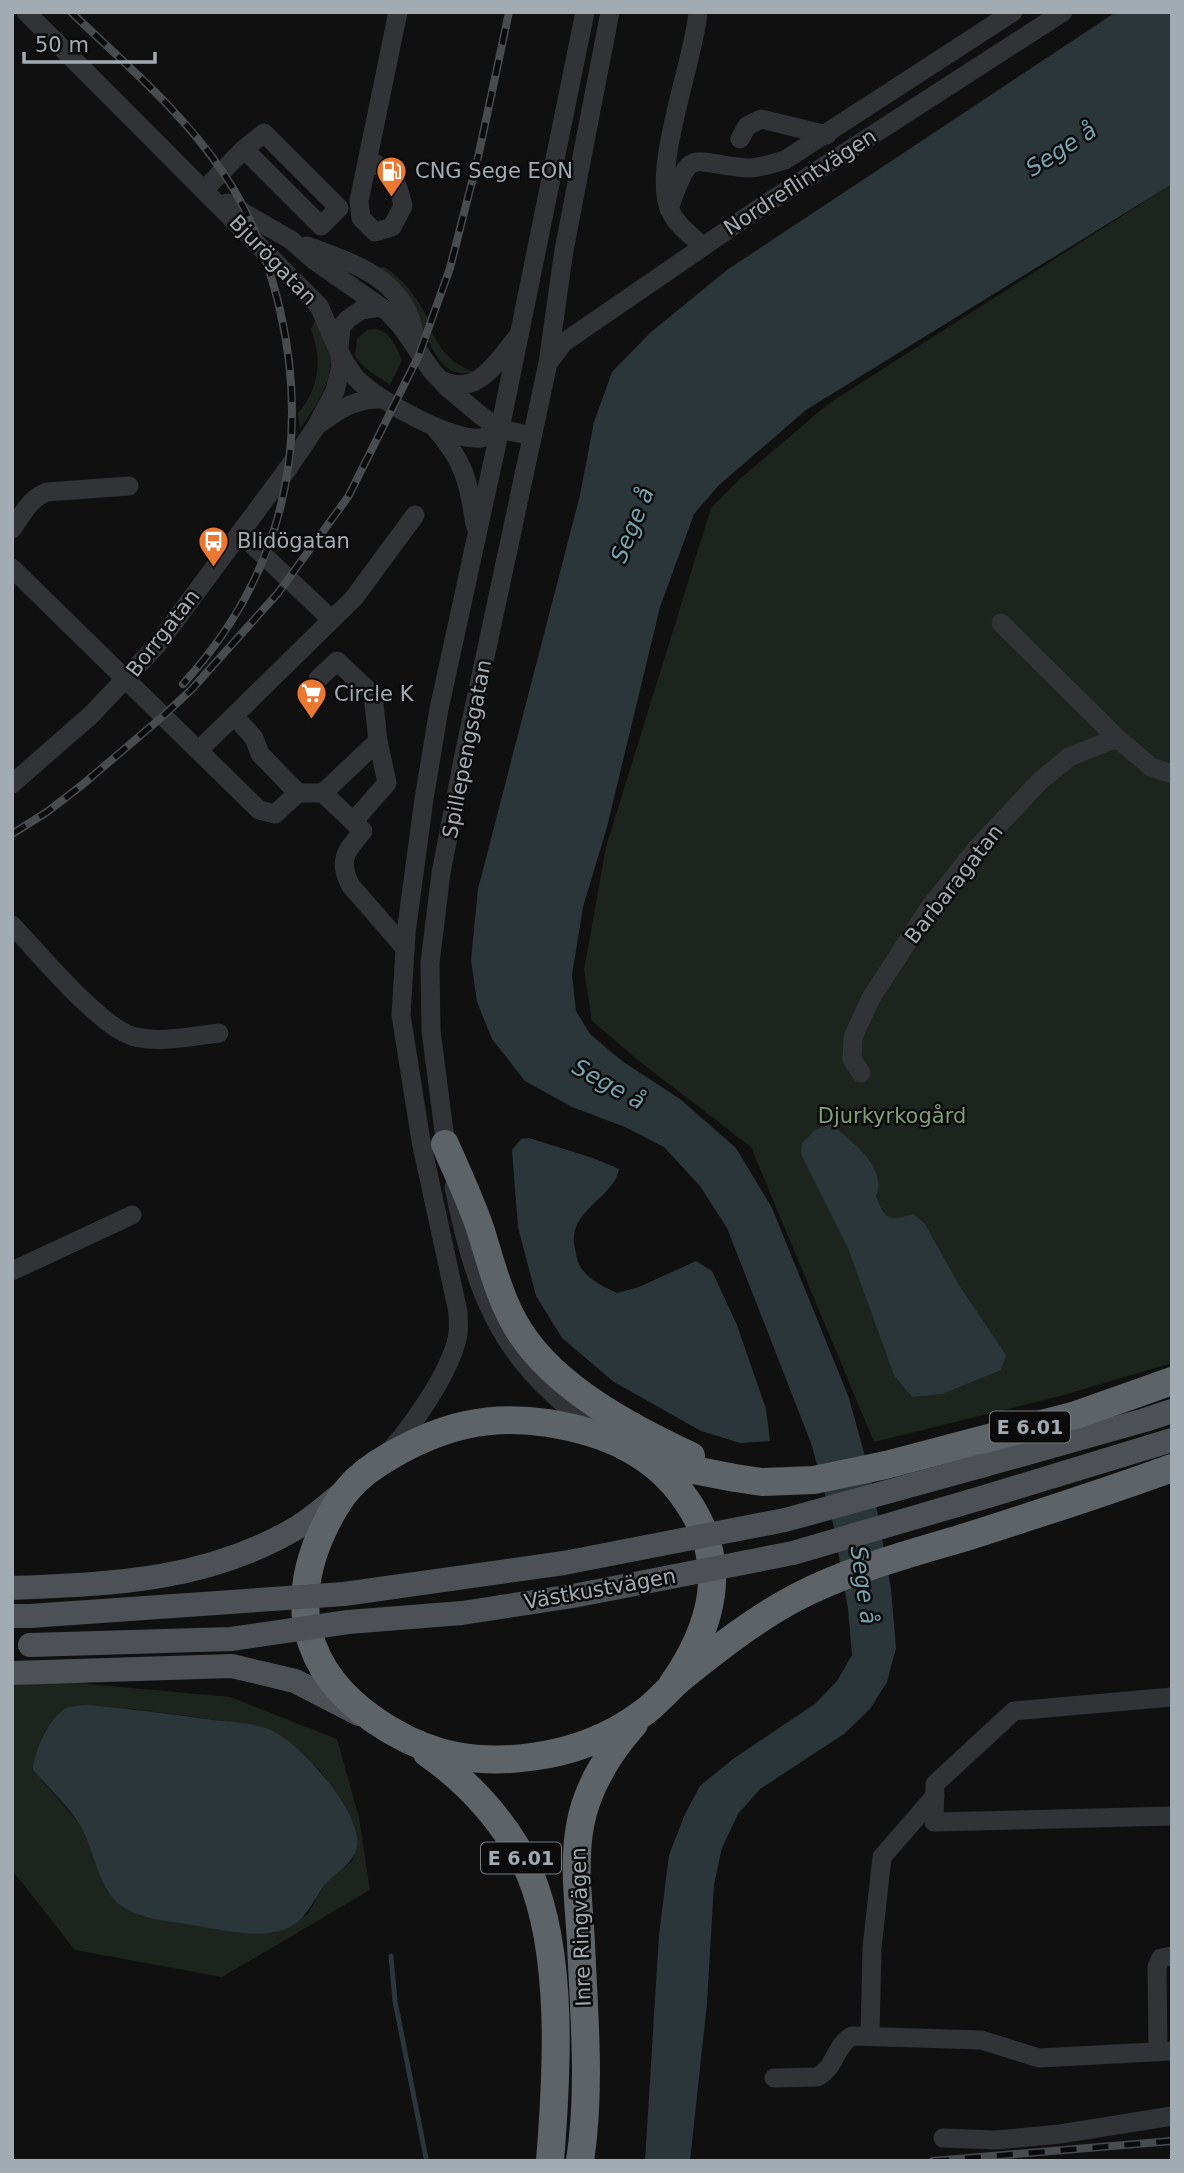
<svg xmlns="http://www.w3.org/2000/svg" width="1184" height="2173" font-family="'DejaVu Sans',sans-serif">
<rect width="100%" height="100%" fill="#101011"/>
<g fill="#1d241d" fill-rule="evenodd">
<polygon points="1172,184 1172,1363 1060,1396 874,1442 751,1147 639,1061 592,1021 584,970 606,847 711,508 740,479 828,404"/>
<path d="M384 267C404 279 418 299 428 319L424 330 416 310 379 268Z"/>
<path d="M317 317C321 327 326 337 329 348 337 377 316 406 300 429L298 413C320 389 322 358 311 329Z"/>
<path d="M376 329C392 333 395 346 402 360L390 385 364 367 355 356 357 339 367 330Z"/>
<path d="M432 332C442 353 452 363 473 372 448 378 439 361 428 341Z"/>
<path d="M12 1677 230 1697 337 1739 359 1818 370 1890 222 1977 75 1950 12 1870ZM133 1709 247 1724 270 1730 320 1770 343 1804 355 1830 357 1845 352 1861 325 1884 308 1914 273 1933H242L143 1916 123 1908 107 1891 92 1847 79 1823 33 1770Z"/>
</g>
<g fill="#2a3639">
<polygon points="1116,12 1172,12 1172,184 806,410 719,485 694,514 660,607 607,827 583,907 572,975 576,1011 590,1034 622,1061 680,1099 736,1148 772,1208 849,1398 872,1482 891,1589 896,1648 887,1682 870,1709 844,1734 760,1789 738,1814 722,1848 714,1884 707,2003 690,2161 645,2161 659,1935 669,1855 685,1814 700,1786 733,1759 816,1703 837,1681 852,1655 848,1609 833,1523 811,1443 727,1228 700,1186 664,1147 625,1127 572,1107 525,1081 492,1039 477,1002 471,960 478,889 580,495 594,422 612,372 651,332 727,270"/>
<path d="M831 1124C851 1141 888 1167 876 1196 884 1220 890 1222 913 1214L925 1224 959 1285 1006 1355 1001 1370 942 1394 912 1397 894 1375 848 1248 801 1154 802 1143 815 1130Z"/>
<path d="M529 1138 593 1158 619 1169C615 1195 576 1208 574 1236 573 1241 575 1248 576 1253 578 1275 600 1285 617 1293L639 1287 696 1261 712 1271 737 1325 766 1409 770 1441 740 1443 701 1431 614 1382 562 1338 536 1296 518 1227 512 1150 521 1139Z"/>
<path d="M88 1705C130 1709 172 1714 214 1720 232 1722 255 1723 271 1730 301 1744 362 1812 357 1846 354 1866 331 1874 321 1890 308 1911 299 1929 271 1933 245 1936 218 1929 192 1925 170 1921 145 1920 126 1909 96 1892 96 1848 78 1822 65 1803 48 1787 33 1770 34 1752 49 1718 65 1709 71 1705 81 1706 88 1705Z"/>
</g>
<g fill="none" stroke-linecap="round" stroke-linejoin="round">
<polyline stroke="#2a3639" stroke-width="5" points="391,1956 395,2001 426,2158"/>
<g stroke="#313336" stroke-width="19">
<path d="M26 12 319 306C330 330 339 358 356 378 375 399 453 442 481 438 487 437 494 432 500 429"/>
<path d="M698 12C694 61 651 170 670 210 676 225 691 235 702 246"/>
<polyline points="740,139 747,126 761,119 827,135"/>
<path d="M368 160C393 172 397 179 403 206L392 227 375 232 361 218 359 201 398 12"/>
<polyline points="205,189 244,149 321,226 339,208 264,133 244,149"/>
<polyline points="227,203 291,240 315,261 388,312 401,326 432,371 448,388 480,415 500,429 532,436"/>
<path d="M669 209C692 143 689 164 747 168 759 169 773 163 785 160L1013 12"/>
<path d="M307 246C355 264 407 279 415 338"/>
<polyline points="549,362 563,343 758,209 1063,12"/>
<path d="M441 380C478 398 497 361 518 336"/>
<path d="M322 422C341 408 358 398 382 399"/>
<path d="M435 428C464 461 469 482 475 525"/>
<path d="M12 529C22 515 30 498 47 492L129 486"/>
<polyline points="240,533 331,619"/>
<polyline points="12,568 259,810 275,814 298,793 260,754 254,738 235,717"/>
<polyline points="1001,623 1117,738 1151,767 1172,774"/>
<polyline points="318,679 337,661 373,695 378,741 387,783 353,822"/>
<polyline points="199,750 354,598 415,515"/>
<polyline points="12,784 91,715 157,645 289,467 316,427 335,391 341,366 339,348 341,327 348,319 361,310 381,307"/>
<path d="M298 793H323L363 831C346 851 337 861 351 886L405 948"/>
<polyline points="323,793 378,741"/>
<path d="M12 925C39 953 98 1025 132 1036 160 1044 192 1036 219 1033"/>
<polyline points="861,1073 852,1059 853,1037 871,998 930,907 978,847 1039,782 1069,757 1117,738"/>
<polyline points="447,1154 431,1031 430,963 441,873 464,755 548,363 564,250 610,12"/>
<path d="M454 1187C476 1295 501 1365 598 1429"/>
<polyline points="12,1271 132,1215"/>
<path d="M389 1452C413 1425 452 1370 458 1334 459 1327 458 1319 458 1312L421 1141 401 1015 406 933 424 799 439 709 500 429 585 12"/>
<polyline points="1172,1697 1014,1711 935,1784 934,1822 1172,1816"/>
<polyline points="870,2035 872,1948 882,1857 935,1796"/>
<polyline points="1158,2051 1157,1967 1161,1958 1172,1956"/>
<path d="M774 2078 817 2077C835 2069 835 2045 852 2036L981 2040 1039 2058 1172 2051"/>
<polyline points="943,2138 996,2140 1060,2134 1172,2116"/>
</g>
<g stroke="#4d5155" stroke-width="24">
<polyline points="981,1466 1145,1420 1172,1411"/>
<polyline points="988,1496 1172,1440"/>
<path d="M12 1588C113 1584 208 1581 298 1527 313 1518 327 1505 341 1494"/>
<polyline points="12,1616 30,1616"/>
<polyline points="12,1673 232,1666 295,1681 359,1714"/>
</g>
<g stroke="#5d6367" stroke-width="28">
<path d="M445 1144C457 1172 470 1199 480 1228 491 1263 500 1301 520 1332 557 1389 631 1428 691 1456"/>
<polyline points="649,1458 673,1466 735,1478 762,1482 814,1480 886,1465 1076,1415 1172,1381"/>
<path d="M672 1685C713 1626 730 1564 687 1501 654 1452 604 1432 548 1423 488 1414 442 1426 390 1456 376 1464 360 1475 349 1488 338 1500 329 1517 322 1532 284 1616 312 1684 390 1730 435 1757 479 1764 531 1757 571 1752 611 1737 643 1713 657 1703 668 1689 681 1678 717 1649 754 1620 795 1598 848 1570 909 1554 966 1537 1035 1515 1104 1493 1172 1468"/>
<path d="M427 1753C470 1783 509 1826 530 1874 564 1956 557 2074 550 2161"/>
<path d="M580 2161C591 2089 584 2015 581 1943 579 1905 573 1864 580 1826 586 1789 609 1752 634 1724"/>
</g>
<defs>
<g id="rail">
<path d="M71 12C124 63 183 112 224 174 251 214 269 263 280 310 312 449 280 578 183 684"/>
<polyline points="12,834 47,812 82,785 162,717 192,689 278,593 348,497 419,355 450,268 477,162 509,12"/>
<polyline points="933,2161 1172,2141"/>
</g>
</defs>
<use href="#rail" stroke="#484c4f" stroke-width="8"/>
<use href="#rail" stroke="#0b0b0c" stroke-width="5" stroke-dasharray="16" stroke-linecap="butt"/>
<g stroke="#4d5155" stroke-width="24">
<polyline points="30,1616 344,1594 564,1563 785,1520 981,1466"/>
<polyline points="30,1645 231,1639 348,1622 462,1613 573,1596 793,1553 988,1496"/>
</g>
</g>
<defs>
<symbol id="fuel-pin" viewBox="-11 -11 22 30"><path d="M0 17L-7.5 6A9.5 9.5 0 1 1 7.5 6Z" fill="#ea7830" stroke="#0b0b0c"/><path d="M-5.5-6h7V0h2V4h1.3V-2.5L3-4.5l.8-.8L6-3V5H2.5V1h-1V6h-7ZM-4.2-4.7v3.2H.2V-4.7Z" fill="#fff"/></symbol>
<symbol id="bus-pin" viewBox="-11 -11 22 30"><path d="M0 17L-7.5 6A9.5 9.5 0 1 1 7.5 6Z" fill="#ea7830" stroke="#0b0b0c"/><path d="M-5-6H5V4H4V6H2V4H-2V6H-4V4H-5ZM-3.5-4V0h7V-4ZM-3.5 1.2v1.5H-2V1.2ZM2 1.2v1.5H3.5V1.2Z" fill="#fff"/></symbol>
<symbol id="supermarket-pin" viewBox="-11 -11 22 30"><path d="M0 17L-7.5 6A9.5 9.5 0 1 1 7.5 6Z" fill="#ea7830" stroke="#0b0b0c"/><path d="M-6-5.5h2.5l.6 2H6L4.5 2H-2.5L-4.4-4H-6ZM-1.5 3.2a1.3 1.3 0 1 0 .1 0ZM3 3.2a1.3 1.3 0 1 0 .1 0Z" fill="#fff"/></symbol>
</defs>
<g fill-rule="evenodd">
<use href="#fuel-pin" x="374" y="154" width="35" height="47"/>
<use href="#bus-pin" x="196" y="524" width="35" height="47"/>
<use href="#supermarket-pin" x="294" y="676" width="35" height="47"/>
</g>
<g text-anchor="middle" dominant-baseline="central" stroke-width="5" stroke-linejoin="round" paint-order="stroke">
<g fill="#0b0b0c" stroke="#757b80" stroke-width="2">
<rect x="990" y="1411.5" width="80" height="31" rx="5"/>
<rect x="481" y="1842.5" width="80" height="31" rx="5"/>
</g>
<g font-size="19" font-weight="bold" fill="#a2abb2">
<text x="1030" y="1427">E 6.01</text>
<text x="521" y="1858">E 6.01</text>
</g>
<g font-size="21" fill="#a2abb2" stroke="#0b0b0c" text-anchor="start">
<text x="415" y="171">CNG Sege EON</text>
<text x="237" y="541">Blidögatan</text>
<text x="334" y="694">Circle K</text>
</g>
<g font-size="21" fill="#a2abb2" stroke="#0b0b0c">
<text transform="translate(800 182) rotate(-33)">Nordreflintvägen</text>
<text transform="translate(273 260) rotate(46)">Bjurögatan</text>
<text transform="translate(163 633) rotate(-52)">Borrgatan</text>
<text transform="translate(467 749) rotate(-79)">Spillepengsgatan</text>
<text transform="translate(954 884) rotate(-52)">Barbaragatan</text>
<text transform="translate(600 1589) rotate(-10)">Västkustvägen</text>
<text transform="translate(581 1927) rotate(-92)">Inre Ringvägen</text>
</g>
<g font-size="21" fill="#819c79" stroke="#0b0b0c">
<text x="892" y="1116">Djurkyrkogård</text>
</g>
<g font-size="23" font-style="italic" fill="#79a2ac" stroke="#0b0b0c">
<text transform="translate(1061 149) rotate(-33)">Sege å</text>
<text transform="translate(632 525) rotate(-68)">Sege å</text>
<text transform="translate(609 1084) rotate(29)">Sege å</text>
<text transform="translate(864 1585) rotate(82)">Sege å</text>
</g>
</g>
<rect width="1184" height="2173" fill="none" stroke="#a2abb2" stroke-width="28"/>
<path d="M24 52v10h131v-10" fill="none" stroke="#a2abb2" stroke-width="3.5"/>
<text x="35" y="52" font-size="21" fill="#a2abb2" stroke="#0b0b0c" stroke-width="5" paint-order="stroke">50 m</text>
</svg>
